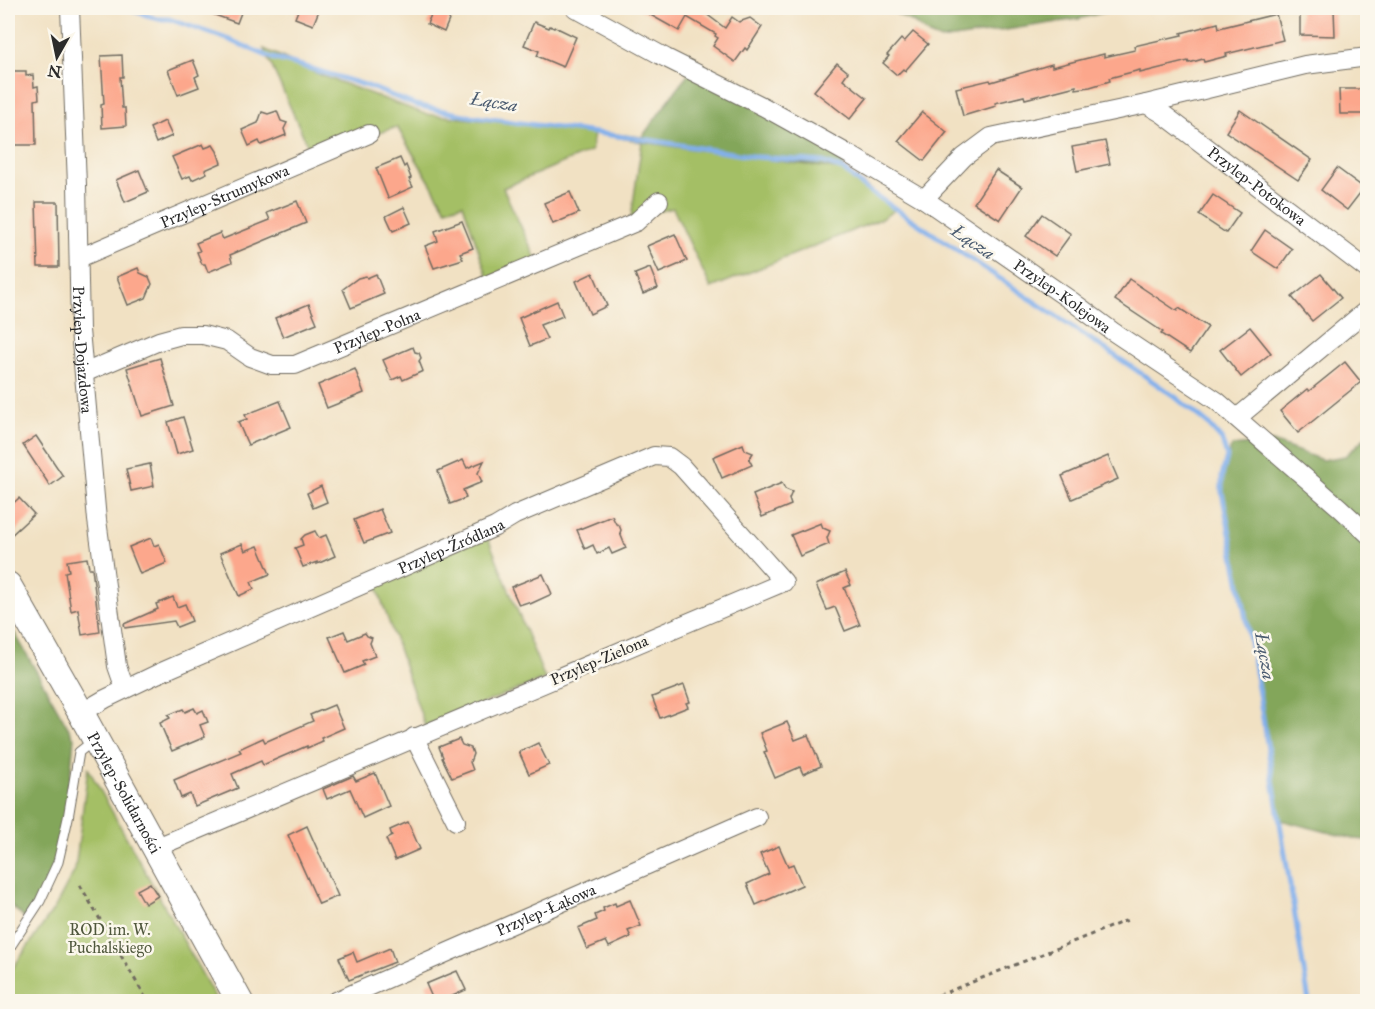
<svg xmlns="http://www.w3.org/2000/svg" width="1375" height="1009" font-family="'IM FELL Great Primer',serif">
<rect width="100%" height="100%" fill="#fbf7ec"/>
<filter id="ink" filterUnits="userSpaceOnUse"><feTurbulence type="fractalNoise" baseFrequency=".0167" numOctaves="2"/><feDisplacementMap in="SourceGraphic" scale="12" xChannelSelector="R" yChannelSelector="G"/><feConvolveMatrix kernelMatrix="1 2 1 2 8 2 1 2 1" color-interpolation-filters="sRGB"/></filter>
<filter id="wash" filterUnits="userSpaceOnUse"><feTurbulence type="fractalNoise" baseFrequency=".008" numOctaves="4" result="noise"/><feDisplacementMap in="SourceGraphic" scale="24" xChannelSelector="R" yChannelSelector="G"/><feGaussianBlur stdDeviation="1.35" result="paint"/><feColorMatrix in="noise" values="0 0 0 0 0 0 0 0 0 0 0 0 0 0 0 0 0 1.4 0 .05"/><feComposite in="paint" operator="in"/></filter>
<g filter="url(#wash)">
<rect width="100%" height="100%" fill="#f1e1c3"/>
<g fill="#a4bf65" stroke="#687548" stroke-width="1.5">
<polygon points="264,49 323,76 425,114 642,137 643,142 844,170 896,209 881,219 711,288 673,208 631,218 642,142 594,133 591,151 503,188 538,263 490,284 463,204 446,209 397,127 312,155"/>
<polygon points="484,528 545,679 425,726 373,576"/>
<polygon points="88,768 217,1001 8,1002 8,975 54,909 75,870"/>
</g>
<g fill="#83a65a" stroke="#576842" stroke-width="1.5">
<polygon points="886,8 1121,8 1078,19 941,40 929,35 914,23"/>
<polygon points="690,71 843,156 844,170 655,141 642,142 642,137"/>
<path d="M1367 436V840L1354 839 1280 820 1241 591 1222 492C1222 475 1224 461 1232 446L1273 442 1322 460 1345 456Z"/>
<polygon points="8,621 74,738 65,829 52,875 27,920 8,903"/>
</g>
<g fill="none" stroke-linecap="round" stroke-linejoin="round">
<polyline stroke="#82b0ec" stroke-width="5" points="125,8 158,19 169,19 230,40 272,58 302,66 368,86 415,105 469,116 655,141 757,157 823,162 844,170 866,189 1120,359 1174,396 1207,423 1222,440 1227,457 1222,476 1222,492 1241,591 1256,675 1309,1002"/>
</g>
<g id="blocks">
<g fill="#fca78c">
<polygon points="198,8 234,8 242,10 237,23 198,9"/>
<polygon points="299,8 320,8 313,25 295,18"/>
<polygon points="434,8 454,8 444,32 427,24"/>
<polygon points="638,8 708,8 705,13 725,28 732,17 739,22 750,18 762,27 747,50 745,48 735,62 713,46 718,38 715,36 716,34 687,17 679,31"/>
<polygon points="1300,8 1334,9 1335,36 1300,35"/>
<polygon points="1276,14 1283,40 1226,54 1227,56 1204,62 1203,59 1189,63 1188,61 1140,73 1140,70 1109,78 1110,81 1090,87 1076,89 1076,86 1025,99 1024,96 995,103 996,106 963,116 956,88 990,80 991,82 1052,64 1052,67 1104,54 1104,57 1135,50 1134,46 1182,35 1181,33 1218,23 1219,28"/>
<polygon points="534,22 549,28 550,26 554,28 555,27 576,37 563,67 537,56 539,51 524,45"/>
<polygon points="913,32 928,44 905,71 903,69 897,75 883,63 889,56 887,55 901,39 904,42"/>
<polygon points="122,55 123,77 120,77 122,108 125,108 126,126 102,128 101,105 104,104 101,56"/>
<polygon points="193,60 199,75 195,77 199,87 178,95 168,70"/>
<polygon points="837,63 848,72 843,79 867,98 850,119 814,91"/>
<polygon points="8,71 26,71 26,76 33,75 34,87 38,86 39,99 35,100 36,145 11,145 11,101 9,101"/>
<polygon points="1339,89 1368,89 1368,114 1340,114"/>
<polygon points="1240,110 1312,160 1298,180 1226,132"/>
<polygon points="277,111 281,121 287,123 284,129 286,135 261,145 259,141 249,146 242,130 258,123 262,112 268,114"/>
<polygon points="922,112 947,132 924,161 898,141"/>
<polygon points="165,121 172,136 156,143 150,128"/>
<polygon points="1105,141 1110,164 1077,171 1072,147"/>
<polygon points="203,144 205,148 213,145 217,151 221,163 205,170 207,173 192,180 190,176 182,179 172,157"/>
<polygon points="400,158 404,167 406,165 411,178 409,179 413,187 388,198 376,168"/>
<polygon points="1337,168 1364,188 1347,210 1321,190"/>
<polygon points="139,170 148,192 125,202 116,180"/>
<polygon points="996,170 1022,187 1000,220 974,203"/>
<polygon points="570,192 579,213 553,224 544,203"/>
<polygon points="1213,195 1240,213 1226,233 1199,215"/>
<polygon points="297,201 306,223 230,255 232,262 208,272 205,264 202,264 197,252 200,251 196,243 220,233 223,239 270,220 267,213"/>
<polygon points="36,202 58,202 59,267 38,267"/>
<polygon points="404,207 411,223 393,231 386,216"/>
<polygon points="1042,214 1071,234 1055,256 1026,236"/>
<polygon points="462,221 473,248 460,253 463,259 434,268 425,246 438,241 435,231"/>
<polygon points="1265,230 1292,249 1278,269 1251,251"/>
<polygon points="675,234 687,261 659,273 647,246"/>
<polygon points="138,268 140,273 149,277 152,284 146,298 128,305 117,277"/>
<polygon points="650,268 658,288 643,294 635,274"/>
<polygon points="593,273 607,306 590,314 576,281"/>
<polygon points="376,274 384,294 351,308 343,289 358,278 366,276 367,278"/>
<polygon points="1321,274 1341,298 1312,321 1292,297"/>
<polygon points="1129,279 1177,311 1179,308 1208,327 1190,353 1161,334 1163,332 1115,300"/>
<polygon points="557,301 563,316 540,325 547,339 530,346 519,318"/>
<polygon points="309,304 317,323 283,337 275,318"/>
<polygon points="1250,327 1271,353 1241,377 1220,350"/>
<polygon points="413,347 415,352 419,353 421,358 419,361 423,371 403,380 401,376 392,380 383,360"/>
<polygon points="160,358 174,406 142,416 127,368"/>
<polygon points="1345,362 1361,382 1298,433 1280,411 1307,389 1309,391"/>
<polygon points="355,369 364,393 327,408 318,385"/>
<polygon points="280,401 291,427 248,445 238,422 247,419 245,415"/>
<polygon points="183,417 193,449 177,454 168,422"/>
<polygon points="36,436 63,476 50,486 23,445"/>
<polygon points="743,444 745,450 753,453 749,459 752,465 722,478 713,457"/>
<polygon points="1108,456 1118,479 1072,499 1062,476"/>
<polygon points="463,460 467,468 484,461 478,473 482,482 463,490 466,498 450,504 438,471"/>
<polygon points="150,464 154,486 131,491 126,469"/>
<polygon points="782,483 785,489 792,492 789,499 791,505 762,517 753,495"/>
<polygon points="321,486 327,502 313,508 307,493"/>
<polygon points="19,498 34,514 8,538 8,508"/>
<polygon points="380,509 390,533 364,543 354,520"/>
<polygon points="612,516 616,524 619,525 621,530 620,533 626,548 612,554 609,548 597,554 593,545 585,549 577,530"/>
<polygon points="821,523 823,528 830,531 827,538 829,544 800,556 791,535"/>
<polygon points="315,531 319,538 326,535 335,556 317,564 317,562 303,567 295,548 303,545 301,539 305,535"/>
<polygon points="151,538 154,546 159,544 167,563 140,574 129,547"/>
<polygon points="242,544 245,551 258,546 270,574 251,582 254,589 239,596 220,553"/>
<polygon points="87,558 89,568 92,568 100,632 82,635 78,609 71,611 65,572 69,571 67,561"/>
<polygon points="845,572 851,585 844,588 860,625 845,631 835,607 827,610 816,585"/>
<polygon points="543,574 552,594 530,604 528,602 519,605 511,587"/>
<polygon points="173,597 177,607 185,604 192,621 177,627 174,621 125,628 124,624 158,609 156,604"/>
<polygon points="344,631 348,640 365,633 367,636 372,638 370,643 375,656 362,661 364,665 345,673 329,637"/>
<polygon points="684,685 690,702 686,703 688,707 660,718 652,697"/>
<polygon points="334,705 344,728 321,738 323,741 307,748 307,746 263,765 261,761 232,774 238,788 195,806 190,794 181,798 174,780 241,752 239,749 263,738 265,742 313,721 310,715"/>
<polygon points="194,708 197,713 203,710 208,722 200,725 205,737 172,751 160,723 170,718 168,715 183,709 185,712"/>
<polygon points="787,722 795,740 808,735 821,766 803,774 800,767 775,778 764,752 767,751 760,733"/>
<polygon points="459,739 462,745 471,748 473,754 470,762 473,770 452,778 442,758 443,757 439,747"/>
<polygon points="538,743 549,765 529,774 519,752"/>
<polygon points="375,773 389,806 363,818 350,789 327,799 323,789 353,776 356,781"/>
<polygon points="408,822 420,849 395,860 386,839 392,836 390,830"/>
<polygon points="307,826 338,896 319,904 288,835"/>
<polygon points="779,846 788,866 793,864 802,885 756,905 747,884 769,874 760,854"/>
<polygon points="150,883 158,896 145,904 137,890"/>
<polygon points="630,900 641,926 628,931 631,937 609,947 606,941 587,949 578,928 597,920 595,915 604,911 603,908 615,903 616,906"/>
<polygon points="390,948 395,962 349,980 339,958 353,952 357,962"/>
<polygon points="457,971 466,990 439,1002 434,1002 426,984"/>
</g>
</g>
</g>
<g filter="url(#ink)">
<use href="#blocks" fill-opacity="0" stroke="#706b60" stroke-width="1.5"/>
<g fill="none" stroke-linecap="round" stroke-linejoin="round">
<defs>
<polyline id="lane" points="8,950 40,901 58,862 68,818 79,752 93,741"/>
<g id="street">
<path id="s1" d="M70 8 77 185 80 330 97 520 117 666 125 689"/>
<path id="s2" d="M575 8 666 58 764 107 850 155 924 199 1073 302 1112 331 1217 401 1340 508 1368 534"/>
<path id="s3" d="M1146 104 1163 114 1368 270"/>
<polyline points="924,199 964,157 991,137 1146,104 1305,65 1368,57"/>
<path id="s4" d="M79 258 369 134"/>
<path id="s5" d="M84 373 159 341 181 335H203L227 341 250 357 272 365H295L636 222 659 201"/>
<polyline points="1237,418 1368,309"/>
<path id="s6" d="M81 713 105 699 157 674 495 527 515 515 654 456 669 457 681 466 784 582 155 848"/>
<polyline points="414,737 456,821"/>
<path id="s7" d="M334 1002 757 817"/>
</g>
<g id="secondary">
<path id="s8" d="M8 585 81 713 240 1002"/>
</g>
</defs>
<use href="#lane" stroke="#706b60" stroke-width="11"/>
<use href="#street" stroke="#706b60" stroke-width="20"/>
<use href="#secondary" stroke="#706b60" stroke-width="28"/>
<g stroke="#706b60" stroke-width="3" stroke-dasharray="4.5 4.5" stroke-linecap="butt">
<polyline points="80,885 148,1002"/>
<polyline points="922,1002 1130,919"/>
</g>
<use href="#lane" stroke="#fff" stroke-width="9"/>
<use href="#street" stroke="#fff" stroke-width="18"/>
<use href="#secondary" stroke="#fff" stroke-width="26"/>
</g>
</g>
<g text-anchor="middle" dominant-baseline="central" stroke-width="5" stroke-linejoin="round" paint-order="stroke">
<g font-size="16" fill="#2b2b2b" stroke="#fbf7ec">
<text stroke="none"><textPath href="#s3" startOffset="138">Przylep-Potokowa</textPath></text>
<text stroke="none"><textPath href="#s4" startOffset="158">Przylep-Strumykowa</textPath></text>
<text stroke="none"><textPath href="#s2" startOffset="567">Przylep-Kolejowa</textPath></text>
<text stroke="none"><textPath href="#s5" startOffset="314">Przylep-Polna</textPath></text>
<text stroke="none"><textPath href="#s1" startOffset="342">Przylep-Dojazdowa</textPath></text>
<text stroke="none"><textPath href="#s6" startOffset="406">Przylep-Źródlana</textPath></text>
<text transform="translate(599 660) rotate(-23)">Przylep-Zielona</text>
<text stroke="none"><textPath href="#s8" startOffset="238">Przylep-Solidarności</textPath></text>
<text stroke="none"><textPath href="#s7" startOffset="231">Przylep-Łąkowa</textPath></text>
</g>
<g font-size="16" fill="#4f573c" stroke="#fbf7ec">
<text x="110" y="929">ROD im. W.<tspan x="110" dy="18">Puchalskiego</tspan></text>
</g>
<g font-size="18" font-style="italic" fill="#495a6f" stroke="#fbf7ec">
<text transform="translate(494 102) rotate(9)">Łącza</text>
<text transform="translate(973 242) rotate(34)">Łącza</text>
<text transform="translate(1265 656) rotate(80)">Łącza</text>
</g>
</g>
<rect width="1375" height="1009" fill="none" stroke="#fbf7ec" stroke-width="30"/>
<g transform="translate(57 57) rotate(189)" stroke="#fbf7ec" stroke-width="4.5" paint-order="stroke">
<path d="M0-4.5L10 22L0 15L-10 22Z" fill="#2b2b2b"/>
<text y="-9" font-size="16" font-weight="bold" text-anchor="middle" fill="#2b2b2b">N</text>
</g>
</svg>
